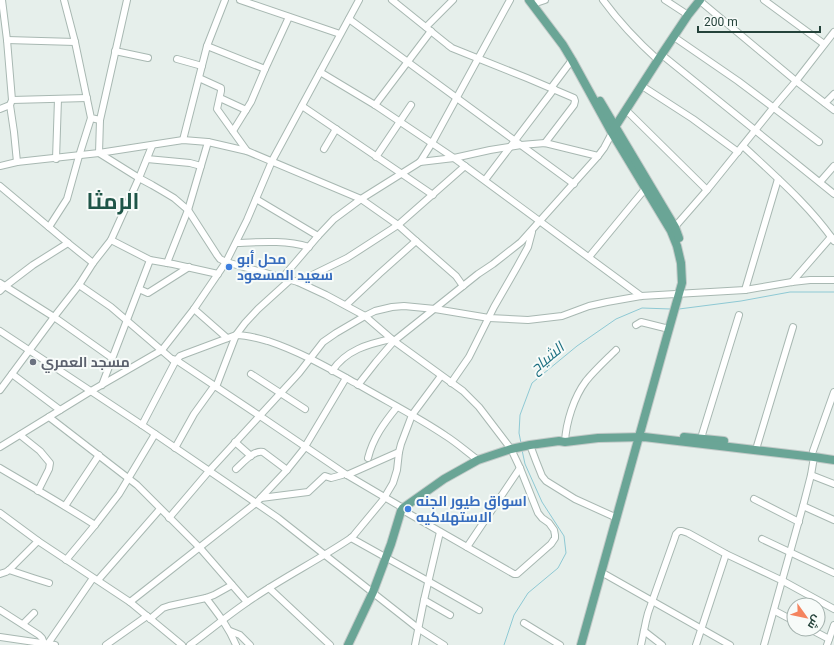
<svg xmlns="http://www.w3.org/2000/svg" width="834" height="645" font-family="Roboto,Cairo,sans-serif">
<rect width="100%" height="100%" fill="#e6efeb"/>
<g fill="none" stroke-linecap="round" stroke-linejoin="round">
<g stroke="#8ec9d4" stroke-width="1">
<polyline points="679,309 741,301 790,292 834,292"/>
<polyline points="521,443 519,433 520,415 532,383 577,346 616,319 642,308 670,309"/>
<polyline points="504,645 514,615 528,593 558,568 566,553 564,536 542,502 525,464 522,450"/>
</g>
<defs>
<g id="minor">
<polyline points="2,0 7,40 12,100 10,105 14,132 17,162"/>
<polyline points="64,0 75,42 91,118 100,120"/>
<polyline points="127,0 100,120 99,153 139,178 152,185 164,192 174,198 188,210 217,255 220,259 226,262 298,282 326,295 365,316 394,341 463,391 479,407 511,449 520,468 538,513 542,518 549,523 554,530 555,535 555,538 551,544 517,574 514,574 406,512 403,508 347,475 260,416 176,360 172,359"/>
<polyline points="240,0 340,34"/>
<polyline points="392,0 448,45 452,48 527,78 574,98 575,101 574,105 545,143"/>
<path d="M603 0C619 22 637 41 658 60"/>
<polyline points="665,0 688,15"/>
<polyline points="764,0 824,44"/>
<polyline points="700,1 796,81 834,110"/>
<polyline points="536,3 545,0"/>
<polyline points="349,19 574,184"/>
<polyline points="426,27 453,0"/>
<polyline points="674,37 738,81 819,142"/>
<polyline points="7,40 75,42"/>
<polyline points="207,46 265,69 289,17"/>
<polyline points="115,51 148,58"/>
<polyline points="662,55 834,194"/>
<polyline points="177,59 202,66"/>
<polyline points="320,72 375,105 454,158 641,296"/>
<polyline points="199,78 221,88 221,91 217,109 247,151"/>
<polyline points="642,86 693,119 738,152"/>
<polyline points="551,88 572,60"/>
<polyline points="220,98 246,110"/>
<polyline points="12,100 87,98"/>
<polyline points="825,103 834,94"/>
<polyline points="375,105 431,31"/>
<polyline points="302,106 433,195"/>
<polyline points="0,109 10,105"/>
<polyline points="626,110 707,190"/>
<polyline points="233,131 251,102 265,69"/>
<polyline points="183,140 207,46 225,0"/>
<path d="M743 146C775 176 809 205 834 241"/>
<polyline points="324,149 336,129"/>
<polyline points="376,157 411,105"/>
<polyline points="56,159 58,99"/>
<polyline points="147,159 190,163 201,166"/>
<polyline points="420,162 454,158 490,150 521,145 545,143 598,156"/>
<polyline points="0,166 17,162 99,153 183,140 208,142 247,151 361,199 398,225 416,241 456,276 463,286"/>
<polyline points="485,180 554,89"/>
<polyline points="820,182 834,166"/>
<polyline points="0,186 68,243 93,263"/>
<polyline points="256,199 318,236"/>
<polyline points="49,227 67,199 79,156 91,118"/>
<polyline points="673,229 707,190 773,108 796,81 834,32"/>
<polyline points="111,240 150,260 173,264 218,274"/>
<path d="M237 243C261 242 285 240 309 247"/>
<polyline points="589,257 645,189"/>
<polyline points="167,263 188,210 208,142"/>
<polyline points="283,277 318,236 334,219 361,199 420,162 432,143 510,0"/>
<polyline points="298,282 347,258 398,225 465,166"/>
<polyline points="792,282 831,237"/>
<polyline points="0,283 54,317 112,358"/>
<polyline points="79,285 111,307 174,361"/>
<polyline points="139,289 148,293 189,267"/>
<polyline points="745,290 778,179"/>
<polyline points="0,291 4,287 33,265 68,243"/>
<polyline points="346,305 379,274 416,241"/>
<polyline points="194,309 227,338"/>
<polyline points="636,325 641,322 669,329"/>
<polyline points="0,331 142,425 278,518 419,629 444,645"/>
<path d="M332 371C346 350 368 344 391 339"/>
<polyline points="12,374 60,410"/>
<polyline points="251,374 305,409"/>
<polyline points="451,383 469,357 494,307 517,267 528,247 532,232"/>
<polyline points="102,385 150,260"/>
<polyline points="358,385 376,362 394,341 478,274 493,264 521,242 598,156 604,148 612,133"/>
<polyline points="216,387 236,335 245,323 258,309 290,280"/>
<polyline points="0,390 54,317 79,285 93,263 111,240 139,178 152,146"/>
<polyline points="49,417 137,485 200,548 247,602"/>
<path d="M142 425 175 362 180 356 185 354 236 335C247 335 257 338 268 341 301 352 330 369 359 385 388 402 418 417 446 436 457 443 467 452 478 460"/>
<polyline points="20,435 40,451 50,463 49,469 38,491"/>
<polyline points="701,438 739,315"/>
<polyline points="235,442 251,456"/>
<path d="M565 442C566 422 574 397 586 381 595 370 606 360 616 350"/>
<polyline points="530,445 536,461 542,476 546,481 575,499 617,518"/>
<polyline points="757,446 793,327"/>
<polyline points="0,447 91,391 162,350 194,309 226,262 247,220 272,161 359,0"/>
<polyline points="175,448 194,414 212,389"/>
<polyline points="813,451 834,392"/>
<path d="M368 458C373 438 384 423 397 407"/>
<path d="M0 468C32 487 64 505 95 525"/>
<path d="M236 469C243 463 253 450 263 452L287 470"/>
<polyline points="347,475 399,452"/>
<polyline points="811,475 834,484"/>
<polyline points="261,498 308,492 325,476 331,478 342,475"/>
<polyline points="754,499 799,522"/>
<polyline points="65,506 99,455"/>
<polyline points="803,506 834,520"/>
<polyline points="0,513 38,541 130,602 182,645"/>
<polyline points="169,518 209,471 299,373 323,342 336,333 365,316 375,311 392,307 404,306 435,309 489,318 528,320 562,316 589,306 607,302 641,296 745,290 792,282 810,280 834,280"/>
<polyline points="351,538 428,581 479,610"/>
<polyline points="762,539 834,573"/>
<polyline points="467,547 520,468"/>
<polyline points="66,560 95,525 119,494 155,434"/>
<polyline points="9,570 33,578 49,583"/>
<polyline points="601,572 730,645"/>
<polyline points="0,574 6,572 9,570 38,541"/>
<polyline points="98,580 160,509"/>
<polyline points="269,588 330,645"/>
<path d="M206 598C218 614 228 626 236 645"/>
<polyline points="424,600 450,615"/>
<polyline points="130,602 256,503 287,470 303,450 346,378"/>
<polyline points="0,610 39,635 42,638 44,643"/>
<polyline points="775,611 794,621"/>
<polyline points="150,619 163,608 169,606 206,598 214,595 232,585"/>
<polyline points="524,623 560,645"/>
<polyline points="23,624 34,613"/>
<polyline points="810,629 829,639"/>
<polyline points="230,631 240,635 250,645"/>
<polyline points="644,631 662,645"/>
<polyline points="0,637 55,645"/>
<polyline points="47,645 93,578"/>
<polyline points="106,645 147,616"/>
<path d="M190 645C209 631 227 616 246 603 280 579 317 561 351 538L354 535 383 500 393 483 397 470 399 452 401 444 412 415 441 376"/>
<polyline points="415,645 424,600 440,532"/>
<polyline points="641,645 646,621 648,613 674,540 676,534 679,531 682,531 688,533 726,554 783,581 834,609"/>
<polyline points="696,645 726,554"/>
<polyline points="764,645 803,506 811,475 814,457"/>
<polyline points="827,645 834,625"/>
</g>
<g id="major">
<polyline points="529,0 563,45 572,60 612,133 671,231 677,246 681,263 682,283 667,336 581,645"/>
<polyline points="600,101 675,227 679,238"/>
<polyline points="613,130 658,60 688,15 700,0"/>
<polyline points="684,437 724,441"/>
<polyline points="348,645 373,592 391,544 401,511 403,508 444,479 478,460 511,449 530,445 559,441 565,442 598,438 644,437 814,457 834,460"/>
</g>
</defs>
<use href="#minor" stroke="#a8b8b2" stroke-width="8"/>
<use href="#major" stroke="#c2cac8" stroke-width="10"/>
<use href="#minor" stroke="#fff" stroke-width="6"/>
<use href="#major" stroke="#6aa596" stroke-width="8"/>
</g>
<g fill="#3f7fe0" stroke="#f7fbf9" stroke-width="1.5">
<circle cx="229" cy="267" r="4"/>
<circle cx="408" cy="509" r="4"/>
</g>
<circle fill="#6b7280" stroke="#f7fbf9" stroke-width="1.5" cx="33" cy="362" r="4"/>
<g text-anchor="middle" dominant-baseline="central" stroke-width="4" stroke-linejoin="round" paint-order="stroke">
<g font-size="14" font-weight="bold" fill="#366cbe" stroke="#f7fbf9" text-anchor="start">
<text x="237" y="259">محل أبو<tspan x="237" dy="16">سعيد المسعود</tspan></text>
<text x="416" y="501">اسواق طيور الجنه<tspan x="416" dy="16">الاستهلاكيه</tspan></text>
</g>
<g font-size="14" font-weight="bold" fill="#5b616d" stroke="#f7fbf9" text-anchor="start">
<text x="41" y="362">مسجد العمري</text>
</g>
<g font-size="15" font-style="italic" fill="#1c6f80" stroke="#f7fbf9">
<text transform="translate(547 358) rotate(-40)">الشياح</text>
</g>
<g font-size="22" font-weight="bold" fill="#1f5548" stroke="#f7fbf9">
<text x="113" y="201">الرمثا</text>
</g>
</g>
<g transform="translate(806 617) rotate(123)"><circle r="19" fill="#f7fbf9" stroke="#a3b1ad"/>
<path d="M0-3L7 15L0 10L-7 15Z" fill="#f4845f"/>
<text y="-6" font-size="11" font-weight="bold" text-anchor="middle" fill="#24423a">ش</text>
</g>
<path d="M698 26v6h122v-6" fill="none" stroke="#24423a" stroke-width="2"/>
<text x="704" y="26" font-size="12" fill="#24423a" stroke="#f7fbf9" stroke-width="3" paint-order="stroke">200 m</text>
</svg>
